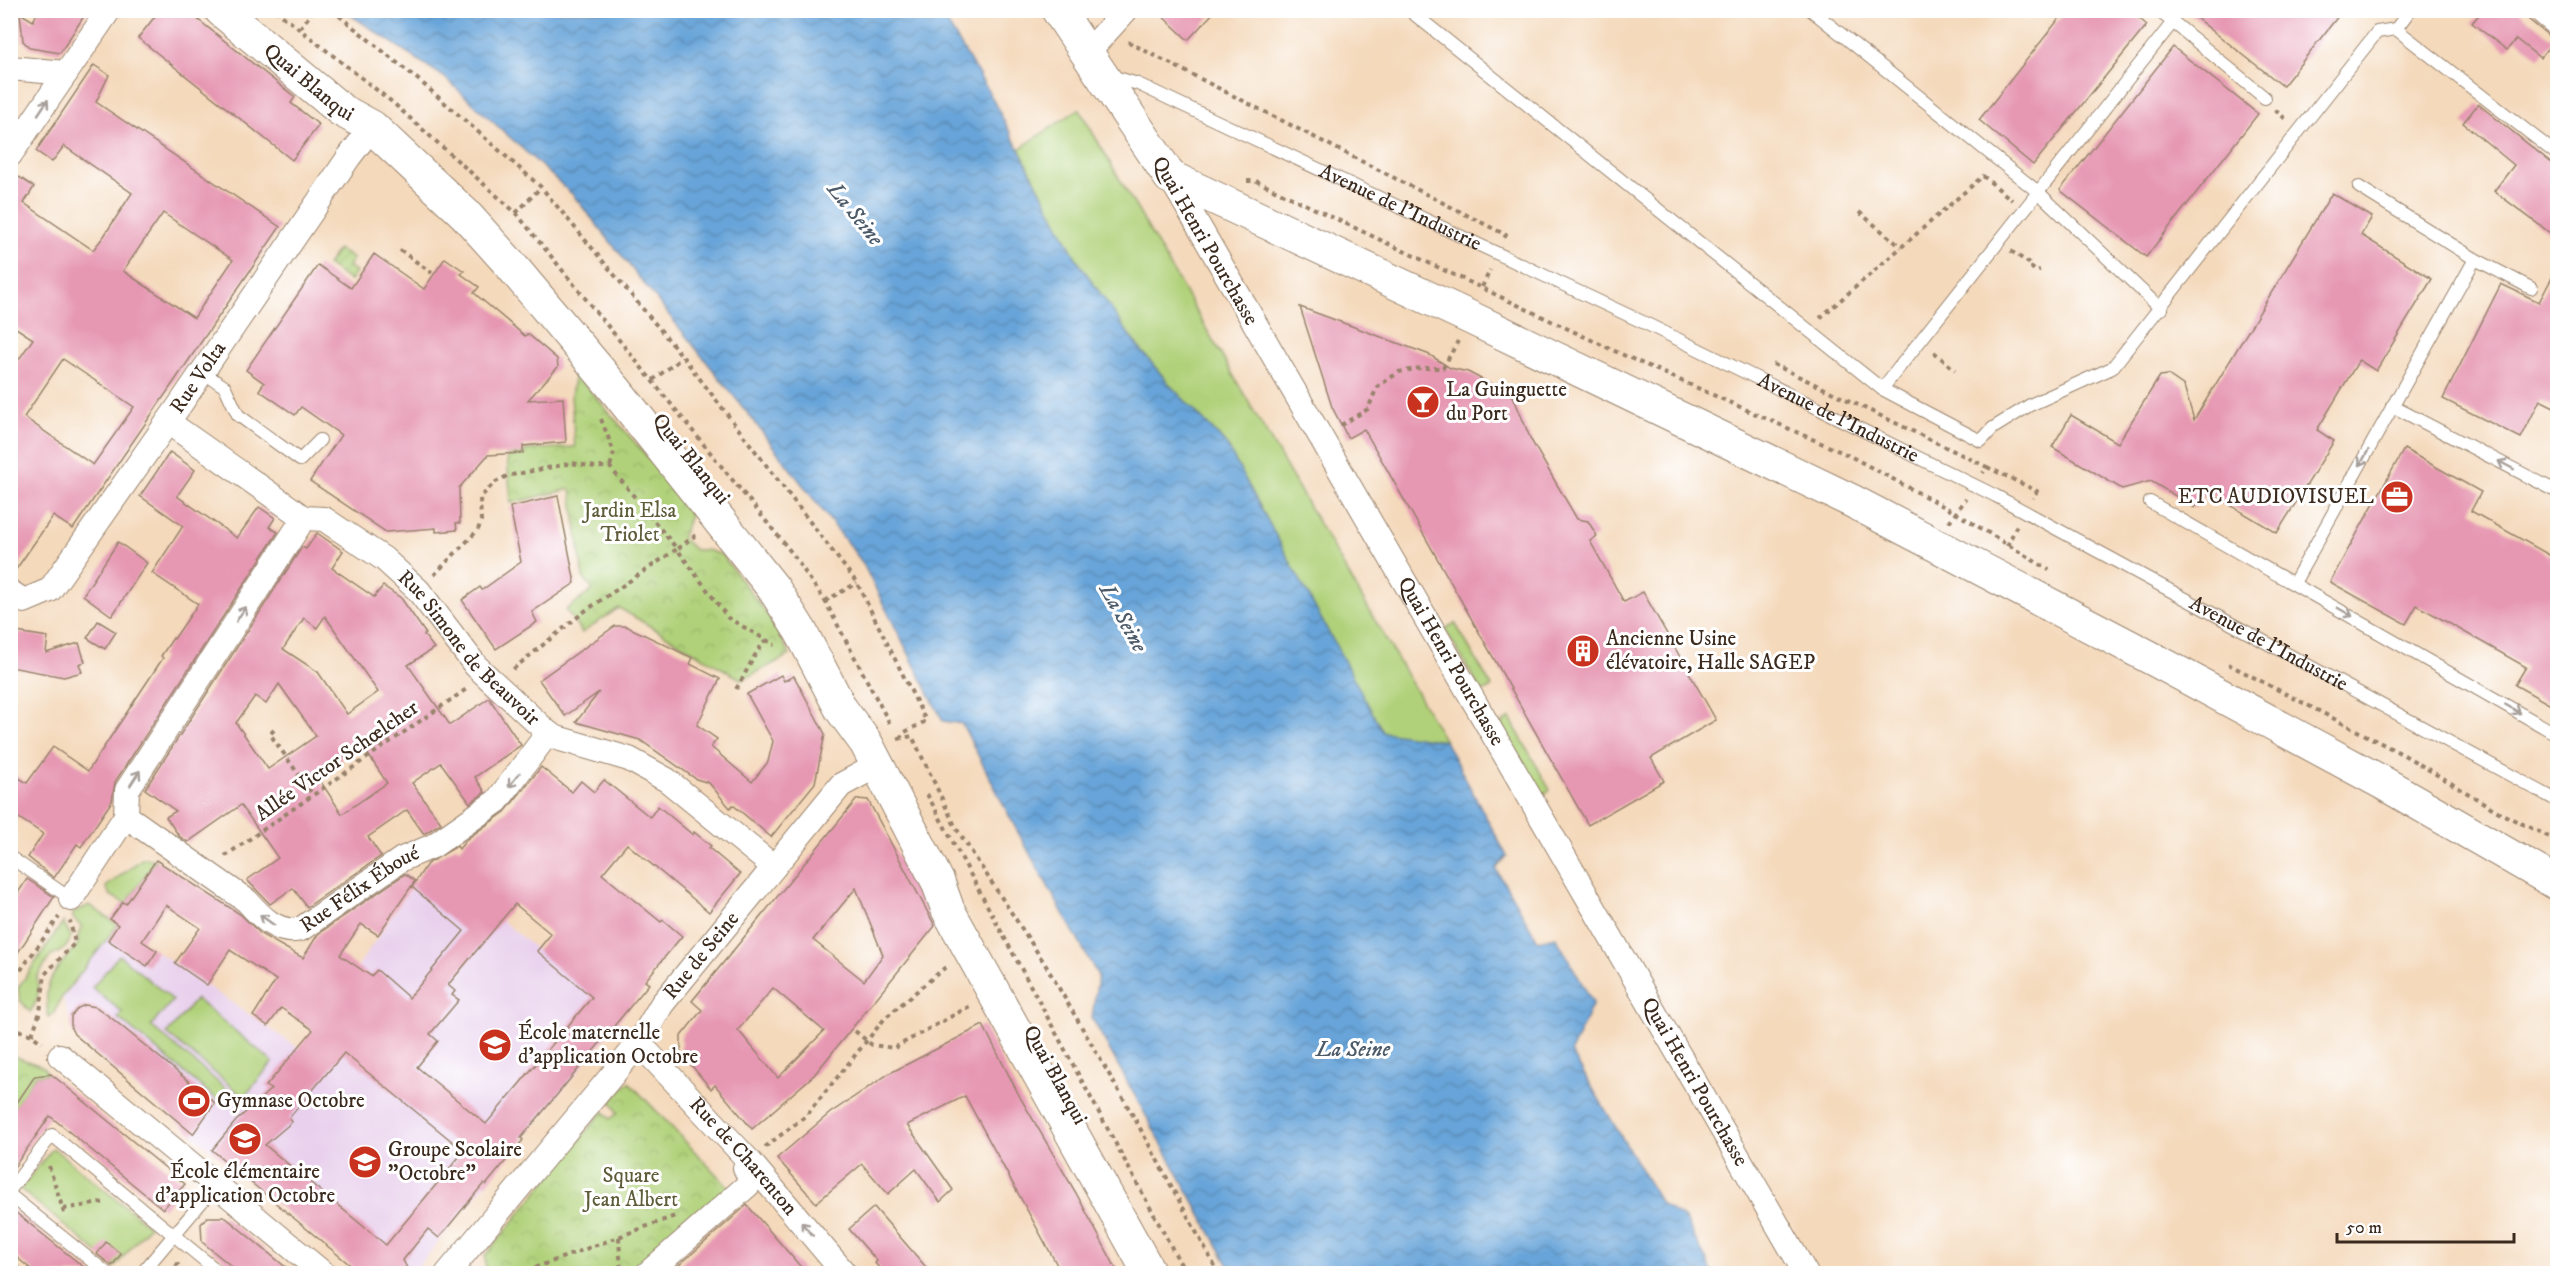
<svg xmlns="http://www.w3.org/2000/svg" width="2568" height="1284" font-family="'IM FELL DW Pica',serif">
<defs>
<pattern id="park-crowns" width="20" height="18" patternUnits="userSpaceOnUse" patternTransform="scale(1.5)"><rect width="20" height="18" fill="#b0d179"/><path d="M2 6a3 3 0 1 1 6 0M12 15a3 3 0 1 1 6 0" fill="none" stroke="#98b468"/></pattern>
<pattern id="garden-furrows" width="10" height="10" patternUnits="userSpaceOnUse" patternTransform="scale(1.5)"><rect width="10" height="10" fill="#b0d179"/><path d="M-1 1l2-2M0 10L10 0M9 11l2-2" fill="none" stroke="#98b468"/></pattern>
<pattern id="water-waves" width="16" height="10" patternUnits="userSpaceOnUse" patternTransform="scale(1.5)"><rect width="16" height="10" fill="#68a4d9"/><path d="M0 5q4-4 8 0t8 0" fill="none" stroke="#5786af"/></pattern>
</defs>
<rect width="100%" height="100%" fill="#fff"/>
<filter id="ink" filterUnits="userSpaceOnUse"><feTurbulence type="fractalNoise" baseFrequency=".0167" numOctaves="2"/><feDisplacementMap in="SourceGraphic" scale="12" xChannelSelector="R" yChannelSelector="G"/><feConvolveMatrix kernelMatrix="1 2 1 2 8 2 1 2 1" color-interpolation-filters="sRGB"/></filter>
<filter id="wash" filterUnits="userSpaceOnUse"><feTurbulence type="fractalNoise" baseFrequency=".008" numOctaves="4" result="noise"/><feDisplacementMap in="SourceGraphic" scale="24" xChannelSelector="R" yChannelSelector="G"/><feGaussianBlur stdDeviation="1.35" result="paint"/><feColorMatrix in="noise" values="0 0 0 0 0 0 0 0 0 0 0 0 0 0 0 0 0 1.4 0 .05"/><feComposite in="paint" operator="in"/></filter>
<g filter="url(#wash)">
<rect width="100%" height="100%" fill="#f4d9bb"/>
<polygon fill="#e9d1ed" points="430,860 620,1020 413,1273 361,1274 91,1050 74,1034 63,998 118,925 301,1050"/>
<g fill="#b0d179" stroke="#767e4c" stroke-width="1.5">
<polygon points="1079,109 1445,741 1383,733 1226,444 1169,384 1132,339 1077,260 1019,149"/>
<polygon points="1455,623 1492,687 1482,692 1445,629"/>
<polygon points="1510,718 1550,790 1540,796 1500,724"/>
<polygon points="143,858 156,860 126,904 110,895 106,887"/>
<path d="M89 905 118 925 62 997 54 1013 49 1017C40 982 57 969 78 944V936L82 927 73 918V913Z"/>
<path d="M63 922 71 936C68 947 63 952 51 955L37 977C40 991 39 1000 30 1012L20 1000 18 988Z"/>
<polygon points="119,955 173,1000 151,1026 229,1091 220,1102 118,1018 122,1012 92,988"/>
<polygon points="196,999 273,1062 244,1097 167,1034"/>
<polygon points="53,1148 149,1226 115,1267 20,1189"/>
</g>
<g fill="url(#park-crowns)" stroke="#767e4c" stroke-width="1.5">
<polygon points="575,373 650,460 691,512 682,538 695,550 706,550 722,555 767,614 790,655 742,680 619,608 582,633 566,610 593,590 583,577 571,489 511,503 507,456 524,454 525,450 575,447 571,396"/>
<polygon points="11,1055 44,1067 47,1074 35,1076 11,1113"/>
<polygon points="629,1082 733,1192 640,1273 486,1273 485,1256 603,1111 610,1119 618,1113 611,1102"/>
</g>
<polygon fill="url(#garden-furrows)" stroke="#767e4c" stroke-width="1.5" points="338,249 353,259 348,266 356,272 350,281 327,265"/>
<polygon fill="url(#water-waves)" stroke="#52677c" stroke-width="1.5" points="351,11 940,11 988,90 1077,260 1132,339 1169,384 1226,444 1383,732 1445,741 1507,856 1496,869 1538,941 1556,937 1593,1003 1571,1052 1662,1205 1685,1219 1713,1273 1233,1273 1092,1018 1098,976 1016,829 962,724 943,721 862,562 745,410 573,195 444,77 349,14"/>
<g id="blocks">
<g fill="#e697b2" fill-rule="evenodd">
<polygon points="39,10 88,10 60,53 30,48 23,41 20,13 33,21"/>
<polygon points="160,10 186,10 295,97 291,103 319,125 292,160 138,38"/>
<polygon points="1156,10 1216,10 1188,40"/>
<polygon points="2066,10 2129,10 2147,25 2033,165 1979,120"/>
<polygon points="2186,10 2343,10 2283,86"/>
<polygon points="2483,10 2517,10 2554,40 2540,58 2516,39 2507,50 2472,23"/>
<polygon points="2173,47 2258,114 2146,257 2060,190"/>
<path d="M94 65 109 75 96 102 280 227 73 529 53 516 10 578V372L33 339 10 324V188L19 177 34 187 24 203 93 250 104 236 132 193 64 146 52 162 36 151ZM163 213 233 260 194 318 123 271ZM63 359 134 407 93 465 24 417Z"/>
<polygon points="2478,104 2558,168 2558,239 2494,191 2514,165 2463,123"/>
<polygon points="2332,193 2372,217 2361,235 2432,279 2376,371 2359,360 2317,430 2334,441 2277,533 2207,491 2195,508 2151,481 2122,489 2052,447 2071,415 2118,443 2160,376 2168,375 2184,386 2194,420"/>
<polygon points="374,254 424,289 445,258 464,271 461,274 479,287 474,293 525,336 528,334 557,359 558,367 528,400 563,398 566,442 523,446 523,453 488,455 459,488 460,523 456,523 457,530 436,532 436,528 386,532 310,481 341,435 301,407 295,415 259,390 264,383 246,370 318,265 351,288"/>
<polygon points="2558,266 2558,409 2540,400 2521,438 2443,399 2501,284 2539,302"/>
<polygon points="1300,307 1430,355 1450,368 1468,372 1513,396 1531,440 1577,519 1588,521 1597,536 1590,541 1624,602 1643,592 1716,720 1651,758 1664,781 1588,825 1364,429 1348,438 1332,407"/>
<polygon points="2404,449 2481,492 2471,511 2558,560 2558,709 2515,685 2526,667 2417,605 2406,624 2330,582"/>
<polygon points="170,452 195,470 177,496 237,538 259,507 275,518 269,527 278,532 115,782 112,801 81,847 77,844 54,878 28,857 43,834 10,812 10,772 27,783 53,747 88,771 163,658 161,656 173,638 174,639 198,604 152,573 183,526 140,496"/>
<polygon points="558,496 575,583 532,612 537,622 496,649 462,600 480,587 482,590 521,562 510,507"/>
<path d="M317 533 343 551 332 568 374 597 383 586 401 598 426 634 424 635 434 648 408 665 450 725 489 698 521 745 475 777 485 792 470 803 441 763 412 783 441 823 424 834 407 810 368 837 381 856 307 907 293 888 270 904 247 880 278 858 241 805 188 842 179 836 166 817 176 811 145 789 302 547 306 549ZM325 616 378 692 347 714 318 672 283 649 304 618 317 628ZM279 684 316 736 268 769 236 723 255 696 266 704ZM362 745 387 783 342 814 317 776Z"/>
<polygon points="118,542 147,563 112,616 83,595"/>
<polygon points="98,621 116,632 105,649 87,638"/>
<polygon points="615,626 626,626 693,658 690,664 720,679 697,725 717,739 711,747 752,782 768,762 773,741 747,694 781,675 784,681 794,676 825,734 815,783 771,837 733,805 730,808 709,783 696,779 640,740 576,722 599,692 565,716 539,680"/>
<polygon points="10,631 48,637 46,653 79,643 85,662 79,664 82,672 64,677 10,667"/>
<path d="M541 767 572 792 581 781 594 792 604 780 650 817 658 806 693 835 694 832 711 846 709 848 740 874 709 912 627 844 602 874 661 922 663 920 682 936 645 981 649 984 521 1138 523 1140 486 1185 484 1183 439 1238 428 1229 403 1260 410 1274H361L212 1150 236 1121 271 1089 266 1086 313 1030 281 1008 268 1026 253 1016 276 980 230 950 207 985 175 963 200 928 166 905 142 941 157 951 147 966 108 940 118 925 110 919 123 902 126 904 156 860 240 914 262 935 303 958 318 934 405 874 415 881 378 935 361 924 340 955 371 976 377 970 409 998 464 931 412 887 427 864 457 846 459 849 467 839 505 812ZM515 904 551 934 537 951 592 997 486 1124 417 1067 438 1041 430 1034 459 1000 452 995 455 991 448 985ZM344 1053 464 1151 386 1245 265 1145 292 1122 289 1118Z"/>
<path d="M857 799 868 800 935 926 814 1075 752 1129 715 1085 711 1089 681 1053V1036L702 1010 692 1001ZM856 888 883 955 864 981 813 940ZM773 988 824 1031 778 1078 738 1030Z"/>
<polygon points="27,879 54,897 10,965 10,905"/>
<polygon points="85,1005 96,1007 114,1020 215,1103 193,1134 74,1034 71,1028 71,1016 78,1008"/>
<polygon points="983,1025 1021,1099 1076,1193 1119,1274 1062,1274 965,1096 907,1125 953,1190 940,1202 916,1169 888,1194 862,1164 816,1203 777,1158 830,1113 890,1073"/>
<polygon points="51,1074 185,1184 163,1209 50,1116 10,1173 10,1113 35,1076"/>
<polygon points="747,1205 807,1274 669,1274"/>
<polygon points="874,1207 932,1274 884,1274 875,1263 877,1261 849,1229"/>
<polygon points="10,1208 85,1268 86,1267 94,1274 37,1274 10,1252"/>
<polygon points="207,1217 225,1217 294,1274 241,1274 202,1242 201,1224"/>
<polygon points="106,1242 121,1254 112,1266 97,1254"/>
</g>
</g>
</g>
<g filter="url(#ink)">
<use href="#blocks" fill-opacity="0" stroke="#98826c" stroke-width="1.5"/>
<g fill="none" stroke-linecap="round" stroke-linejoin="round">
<defs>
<g id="lane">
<polyline points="1409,10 1882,389"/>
<polyline points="1811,10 2038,192 2161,309"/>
<polyline points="2157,10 2173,22 1882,389 1981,441 1993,428 2030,405 2112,368 2377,32 2396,29 2558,155"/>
<polyline points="2173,22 2265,98"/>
<polyline points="2396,29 2410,10"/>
<path id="s1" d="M1111 76 1138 84 1649 325 1996 496 2558 801"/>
<polyline points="2359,187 2475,259 2531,288"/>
<polyline points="202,372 225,387 238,415 300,460 320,440"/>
<polyline points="2392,406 2558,492"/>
<polyline points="2150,502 2558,735"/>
<polyline points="2294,583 2475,259"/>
<polyline points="10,857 71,899"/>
<polyline points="10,1190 52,1135 221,1274"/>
<polyline points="10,1195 108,1274"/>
<polyline points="10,1267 18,1274"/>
<polyline points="141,1274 217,1184"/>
</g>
<g id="street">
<polyline points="1086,54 1126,10"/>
<polyline points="10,68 66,73"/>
<polyline points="10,155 109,10"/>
<path id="s2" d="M1170 177 1806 1274"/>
<path id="s3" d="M168 422 304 518 324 519 384 559 418 590 476 666 548 733 557 738 629 759 667 780 774 867"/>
<path id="s4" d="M304 518 127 790 126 816 247 901C261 917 278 935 301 929L402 859 433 846 497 801 548 733"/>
<path id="s5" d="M10 592 24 601 50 590 179 406 349 157 372 127"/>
<polyline points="71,899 126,816"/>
<path id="s6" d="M639 1043 751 1163 845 1274"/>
<polyline points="60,1056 324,1274"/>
<path id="s7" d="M447 1274 639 1043 662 1004 841 785 878 765"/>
<polyline points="647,1274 748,1185 751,1180 745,1168"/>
</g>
<g id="secondary">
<path id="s8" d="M221 10 341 110 372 127 465 214 509 263 614 388 774 589 801 632 841 709 866 743 938 882 948 910 1150 1274"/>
<polyline points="1058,10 1170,177 1469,317 1852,501 2155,660 2385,784 2558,884"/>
<polyline points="2547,10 2558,19"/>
</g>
</defs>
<use href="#lane" stroke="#98826c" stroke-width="14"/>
<use href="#street" stroke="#98826c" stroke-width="26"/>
<use href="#secondary" stroke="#98826c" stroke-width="35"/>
<g stroke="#98826c" stroke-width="4" stroke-dasharray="4.5 4.5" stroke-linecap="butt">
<polyline points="275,10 392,102 516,213 791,552 825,601 891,726"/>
<polyline points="332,10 421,82 541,187 683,357 857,583 926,721 905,732 898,740"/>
<polyline points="300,28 314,10"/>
<polyline points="1128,42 1506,235 1504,238"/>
<polyline points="2275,110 2288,121"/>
<polyline points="1247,181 1256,181 1621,354 1848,455 1956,513 2049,570"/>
<polyline points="1859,212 1901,247"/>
<polyline points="516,213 541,187"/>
<polyline points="400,250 432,273"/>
<polyline points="2011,251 2033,266 2032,268 2035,271 2040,270"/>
<polyline points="1482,287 1490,270"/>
<polyline points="1820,318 1983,176 2012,200"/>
<polyline points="1934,352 1955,370"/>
<polyline points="1773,364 1987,467 1983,473"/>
<polyline points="653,380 683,357"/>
<polyline points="601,419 614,452 610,467"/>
<polyline points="1341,425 1368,409 1377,387 1399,372 1421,368 1443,368 1458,341"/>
<polyline points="1987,467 2037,491 2033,498"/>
<polyline points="1949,522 1966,499"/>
<polyline points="696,535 677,549 728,618 775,645"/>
<polyline points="2007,546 2017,525"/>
<polyline points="434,575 478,530 481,521 480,498 494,483 507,476 572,463 595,467 610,467 677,549 585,611 512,670"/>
<polyline points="825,601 857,583"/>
<polyline points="2228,664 2404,755 2504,815 2558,841"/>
<path d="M736 689C747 672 753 655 766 640"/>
<polyline points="274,730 270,734 313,795"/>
<polyline points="898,739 912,736 956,828 1045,964 1135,1119 1219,1274"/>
<polyline points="927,794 1186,1274"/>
<polyline points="225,856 468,688"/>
<polyline points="10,985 59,917"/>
<polyline points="10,1027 32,1035 42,1043"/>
<polyline points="855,1031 872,1045 894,1048 970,1006"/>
<polyline points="32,1035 40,1012 45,974 75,943 70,921"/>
<polyline points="765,1147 807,1115 885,1018 948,965"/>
<polyline points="49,1166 65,1216"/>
<polyline points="63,1209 106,1202"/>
<polyline points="619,1237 621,1274"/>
<polyline points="171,1274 179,1262"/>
<polyline points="518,1274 675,1216"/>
</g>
<use href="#lane" stroke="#fff" stroke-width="12"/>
<use href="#street" stroke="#fff" stroke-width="24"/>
<use href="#secondary" stroke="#fff" stroke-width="33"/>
</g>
<defs><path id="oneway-shaft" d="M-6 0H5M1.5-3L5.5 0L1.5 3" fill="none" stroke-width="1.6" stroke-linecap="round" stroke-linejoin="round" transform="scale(1.5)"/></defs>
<g stroke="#a79f9a">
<use href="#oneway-shaft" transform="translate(43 107) rotate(-56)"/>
<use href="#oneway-shaft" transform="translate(2364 458) rotate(119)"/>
<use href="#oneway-shaft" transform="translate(2506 465) rotate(-152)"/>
<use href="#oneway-shaft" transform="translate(2345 612) rotate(30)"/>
<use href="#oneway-shaft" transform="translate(241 614) rotate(-57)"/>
<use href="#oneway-shaft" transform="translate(2513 709) rotate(30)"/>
<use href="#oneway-shaft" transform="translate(135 778) rotate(-57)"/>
<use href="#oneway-shaft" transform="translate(514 780) rotate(128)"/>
<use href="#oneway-shaft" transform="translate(267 920) rotate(-144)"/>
<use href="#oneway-shaft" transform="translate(807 1229) rotate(-131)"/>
</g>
</g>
<defs>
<symbol id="bar-disc" viewBox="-11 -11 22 22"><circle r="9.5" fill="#c8321e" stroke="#fff"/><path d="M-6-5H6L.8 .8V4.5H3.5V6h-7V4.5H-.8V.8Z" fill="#fff"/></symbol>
<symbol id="office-disc" viewBox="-11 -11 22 22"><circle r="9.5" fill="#c8321e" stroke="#fff"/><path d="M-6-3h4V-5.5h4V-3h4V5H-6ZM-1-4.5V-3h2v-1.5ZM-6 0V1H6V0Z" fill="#fff"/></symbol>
<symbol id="building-disc" viewBox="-11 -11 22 22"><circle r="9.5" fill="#c8321e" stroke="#fff"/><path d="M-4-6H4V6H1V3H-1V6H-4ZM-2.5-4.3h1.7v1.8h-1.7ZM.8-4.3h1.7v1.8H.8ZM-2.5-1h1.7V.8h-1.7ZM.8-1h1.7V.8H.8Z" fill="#fff"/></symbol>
<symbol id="school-disc" viewBox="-11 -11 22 22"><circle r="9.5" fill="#c8321e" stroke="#fff"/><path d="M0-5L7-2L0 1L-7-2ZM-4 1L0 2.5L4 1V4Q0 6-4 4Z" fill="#fff"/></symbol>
<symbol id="stadium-disc" viewBox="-11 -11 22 22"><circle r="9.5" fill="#c8321e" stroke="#fff"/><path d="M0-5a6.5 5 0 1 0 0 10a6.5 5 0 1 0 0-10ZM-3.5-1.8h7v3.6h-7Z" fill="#fff"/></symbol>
</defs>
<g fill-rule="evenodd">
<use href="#bar-disc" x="1404" y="383" width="38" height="38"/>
<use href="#office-disc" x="2378" y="478" width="38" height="38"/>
<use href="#building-disc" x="1564" y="632" width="38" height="38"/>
<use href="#school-disc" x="476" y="1026" width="38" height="38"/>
<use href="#stadium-disc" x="175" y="1082" width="38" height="38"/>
<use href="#school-disc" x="226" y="1120" width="38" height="38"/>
<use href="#school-disc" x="346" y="1143" width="38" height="38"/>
</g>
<g text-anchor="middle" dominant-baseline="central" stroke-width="6" stroke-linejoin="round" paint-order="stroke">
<g font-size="21" fill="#3b2a1e" stroke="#fff">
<text stroke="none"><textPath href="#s8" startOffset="114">Quai Blanqui</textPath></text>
<text stroke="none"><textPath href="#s1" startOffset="318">Avenue de l'Industrie</textPath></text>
<text transform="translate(1205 241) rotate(60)">Quai Henri Pourchasse</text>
<text stroke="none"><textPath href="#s5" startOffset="304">Rue Volta</textPath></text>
<text stroke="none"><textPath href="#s1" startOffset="804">Avenue de l'Industrie</textPath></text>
<text transform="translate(691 459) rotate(51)">Quai Blanqui</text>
<text stroke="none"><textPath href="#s1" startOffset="1290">Avenue de l'Industrie</textPath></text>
<text stroke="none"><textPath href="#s3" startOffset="382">Rue Simone de Beauvoir</textPath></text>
<text stroke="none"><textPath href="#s2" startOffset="560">Quai Henri Pourchasse</textPath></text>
<text transform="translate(337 761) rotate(-35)">Allée Victor Schœlcher</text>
<text stroke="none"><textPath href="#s4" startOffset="634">Rue Félix Éboué</textPath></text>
<text stroke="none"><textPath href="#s7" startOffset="408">Rue de Seine</textPath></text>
<text transform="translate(1055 1075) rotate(61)">Quai Blanqui</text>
<text stroke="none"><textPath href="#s2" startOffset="1046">Quai Henri Pourchasse</textPath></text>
<text stroke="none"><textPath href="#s6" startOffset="154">Rue de Charenton</textPath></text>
</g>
<g font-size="21" fill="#3b2a1e" stroke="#fff" text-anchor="start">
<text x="1446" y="390">La Guinguette<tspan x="1446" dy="24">du Port</tspan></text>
<text x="2374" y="497" text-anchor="end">ETC AUDIOVISUEL</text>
<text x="1606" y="639">Ancienne Usine<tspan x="1606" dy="24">élévatoire, Halle SAGEP</tspan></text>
<text x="518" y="1033">École maternelle<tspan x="518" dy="24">d'application Octobre</tspan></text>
<text x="217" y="1101">Gymnase Octobre</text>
<text x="388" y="1150">Groupe Scolaire<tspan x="388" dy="24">"Octobre"</tspan></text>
<text x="245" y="1172" text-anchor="middle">École élémentaire<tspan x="245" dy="24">d'application Octobre</tspan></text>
</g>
<g font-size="21" fill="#5e5c39" stroke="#fff">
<text x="630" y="511">Jardin Elsa<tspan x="630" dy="24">Triolet</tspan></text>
<text x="631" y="1176">Square<tspan x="631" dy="24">Jean Albert</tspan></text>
</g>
<g font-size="22" font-style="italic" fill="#4d5b69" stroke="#fff">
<text transform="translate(855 214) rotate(51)">La Seine</text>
<text transform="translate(1123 618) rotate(61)">La Seine</text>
<text x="1353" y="1049">La Seine</text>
</g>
</g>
<rect width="2568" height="1284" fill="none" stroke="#fff" stroke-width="36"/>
<path d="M2337 1233v9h177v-9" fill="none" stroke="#3b2a1e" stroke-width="3"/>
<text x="2346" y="1233" font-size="18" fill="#3b2a1e" stroke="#ffffff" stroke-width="4.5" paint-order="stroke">50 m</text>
</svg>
